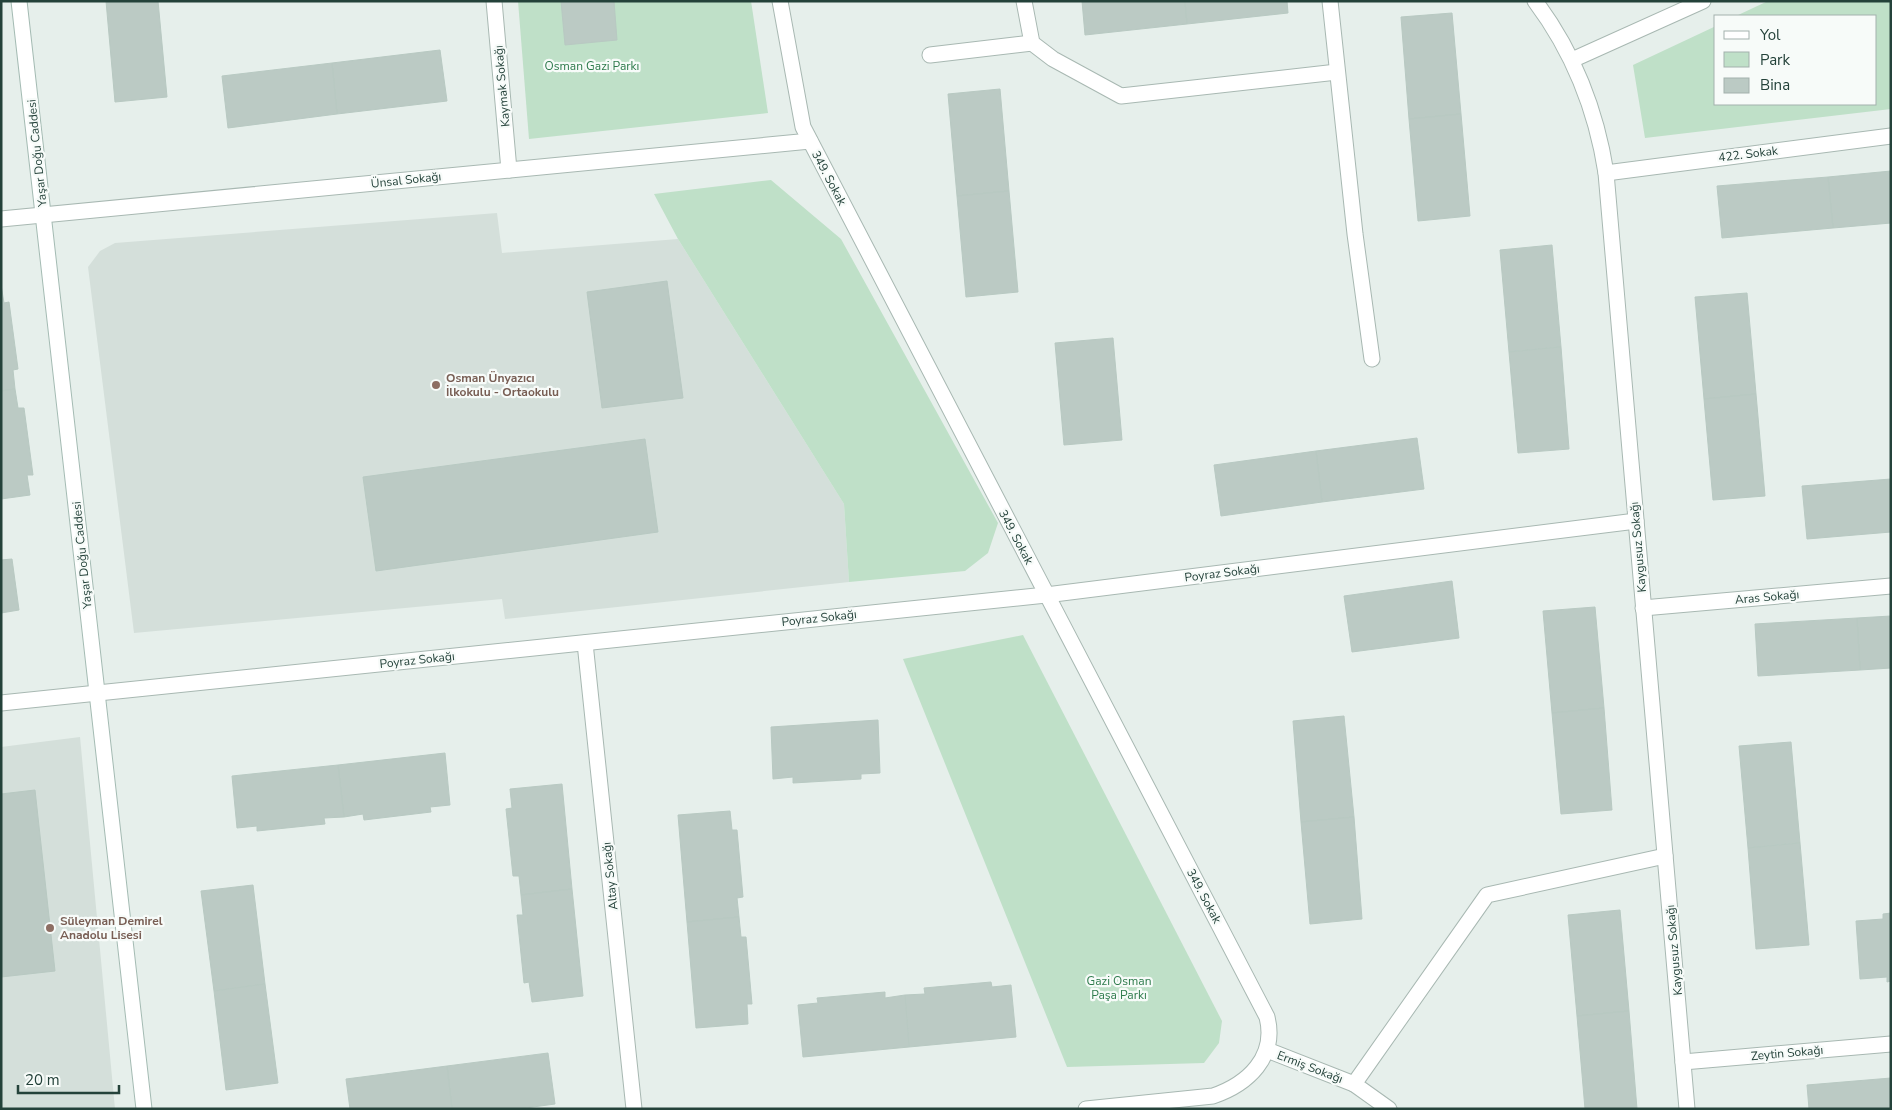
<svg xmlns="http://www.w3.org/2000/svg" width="1892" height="1110" font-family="'Nunito Sans',sans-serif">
<rect width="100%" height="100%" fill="#e6efeb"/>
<g fill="#d4dfda">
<polygon points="497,213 502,253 678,239 844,504 849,582 505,619 502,599 134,633 88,267 100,251 115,243"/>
<polygon points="80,737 115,1109 1,1109 1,747"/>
</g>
<g fill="#bfe0c8">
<polygon points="518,1 751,1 768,113 529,139"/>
<polygon points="1768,1 1891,1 1891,109 1645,138 1633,65 1716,26 1716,104 1876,104 1876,16 1736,16"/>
<polygon points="771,180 841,239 998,523 988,553 965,571 849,582 844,504 678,239 654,194"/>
<polygon points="1023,635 1222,1021 1219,1043 1204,1063 1067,1067 903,659"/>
</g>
<g fill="#bbcac4" stroke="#b8c9c2">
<polygon points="106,1 158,1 167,97 115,102"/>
<polygon points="561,1 614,1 617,40 565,45"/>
<polygon points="1082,1 1185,1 1187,24 1085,35"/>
<polygon points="1185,1 1287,1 1288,13 1187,24"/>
<polygon points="1452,13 1461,114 1409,119 1401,17"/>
<polygon points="440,50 447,101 337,114 332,63"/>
<polygon points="332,63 337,114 228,128 222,76"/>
<polygon points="1000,89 1009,191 957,196 948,94"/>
<polygon points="1461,114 1470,216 1418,221 1409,119"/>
<polygon points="1891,171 1891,223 1833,228 1828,177"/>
<polygon points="1828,177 1833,228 1722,238 1717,186"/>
<polygon points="1009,191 1018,292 966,297 957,196"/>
<polygon points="1552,245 1561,347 1509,352 1500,250"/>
<polygon points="667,281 683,398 602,408 587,292"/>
<polygon points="1,285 4,303 9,302 18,369 13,370 15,389 1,391"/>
<polygon points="1747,293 1756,394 1704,399 1695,297"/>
<polygon points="1113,338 1122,440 1064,445 1055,343"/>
<polygon points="1561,347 1569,449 1518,453 1509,352"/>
<polygon points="15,389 18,408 24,408 33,475 27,475 30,495 1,499 1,391"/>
<polygon points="1756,394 1765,496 1713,500 1704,399"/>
<polygon points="1417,438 1424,489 1322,502 1316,451"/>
<polygon points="645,439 658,532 376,571 363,477"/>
<polygon points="1316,451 1322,502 1221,516 1214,465"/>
<polygon points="1891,479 1891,532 1807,539 1802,486"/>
<polygon points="12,559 19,610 1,613 1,560"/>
<polygon points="1452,581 1459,638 1352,652 1344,596"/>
<polygon points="1595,607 1604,708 1552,713 1543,611"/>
<polygon points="1891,616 1891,668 1860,670 1857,618"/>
<polygon points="1857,618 1860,670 1758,676 1755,624"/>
<polygon points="1604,708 1612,810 1561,814 1552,713"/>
<polygon points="1344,716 1354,817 1301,822 1293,721"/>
<polygon points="878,720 880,773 861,774 861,779 793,783 793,777 773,779 771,727"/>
<polygon points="1791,742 1800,843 1748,848 1739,746"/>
<polygon points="445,753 450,805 430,807 431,812 364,820 363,814 344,817 338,765"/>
<polygon points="338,765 344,817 324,818 325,824 257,831 257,826 237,828 232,776"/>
<polygon points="562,784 572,889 521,895 519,876 513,876 506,809 512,808 510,789"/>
<polygon points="35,790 55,971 1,977 1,794"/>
<polygon points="730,811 732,830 737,830 743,897 737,898 739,917 687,922 678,815"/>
<polygon points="1354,817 1362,919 1310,924 1301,822"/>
<polygon points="1800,843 1809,945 1756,949 1748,848"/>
<polygon points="253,885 265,984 214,991 201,891"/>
<polygon points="572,889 583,996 532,1002 529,982 524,983 517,915 523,915 521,895"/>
<polygon points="1620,910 1629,1011 1577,1016 1568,915"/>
<polygon points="1891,913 1891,981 1887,982 1887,977 1860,979 1856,921 1883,919 1883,914"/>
<polygon points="739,917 741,937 746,937 752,1004 747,1004 748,1024 696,1028 687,922"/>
<polygon points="991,982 992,987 1011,985 1016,1037 909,1047 905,995 925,994 924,988"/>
<polygon points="265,984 278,1083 226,1090 214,991"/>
<polygon points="885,992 885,998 905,995 909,1047 803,1057 798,1005 818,1003 817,998"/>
<polygon points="1629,1011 1637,1109 1585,1109 1577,1016"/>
<polygon points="548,1053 555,1104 518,1109 452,1109 447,1066"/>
<polygon points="447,1066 452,1109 350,1109 346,1079"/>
<polygon points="1891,1078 1891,1109 1809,1109 1807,1085"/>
</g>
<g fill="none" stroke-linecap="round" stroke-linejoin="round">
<defs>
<g id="lane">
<polyline points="1024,1 1032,43 1053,59 1121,96 1337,72"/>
<polyline points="1330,1 1355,234 1372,359"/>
<polyline points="930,55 1032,43"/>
</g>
<g id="street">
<polyline points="494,1 509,170"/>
<path d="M780 1 803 127 1267 1017C1277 1057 1248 1084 1213 1096L1086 1109"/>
<path d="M1535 1C1574 53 1596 109 1606 173L1687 1109"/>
<polyline points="1572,60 1703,1"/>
<polyline points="1606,173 1891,136"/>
<polyline points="1,219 810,141"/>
<polyline points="1643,608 1891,586"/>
<polyline points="585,643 634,1109"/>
<polyline points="1,703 1046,595 1636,521"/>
<polyline points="1267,1050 1354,1084"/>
<polyline points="1683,1062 1891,1044"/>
<polyline points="1389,1109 1354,1084 1487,895 1665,856"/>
</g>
<polyline id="secondary" points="19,1 144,1109"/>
</defs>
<use href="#lane" stroke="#a8b8b2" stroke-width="17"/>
<use href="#street" stroke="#a8b8b2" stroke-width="17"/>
<use href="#secondary" stroke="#a4bbb3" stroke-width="17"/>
<use href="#lane" stroke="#fff" stroke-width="15"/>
<use href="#street" stroke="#fff" stroke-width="15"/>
<use href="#secondary" stroke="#fff" stroke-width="15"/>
</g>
<g fill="#8d6e63" stroke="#f7fbf9" stroke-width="2">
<circle cx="436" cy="385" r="5"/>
<circle cx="50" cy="928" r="5"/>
</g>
<g text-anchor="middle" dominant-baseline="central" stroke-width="4.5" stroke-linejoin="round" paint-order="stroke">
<g font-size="12" fill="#2d7a4b" stroke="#f7fbf9">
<text x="592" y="66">Osman Gazi Parkı</text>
<text x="1119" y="981">Gazi Osman<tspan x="1119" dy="14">Paşa Parkı</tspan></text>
</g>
<g font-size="12" fill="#24423a" stroke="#f7fbf9">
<text transform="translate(502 86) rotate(-95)">Kaymak Sokağı</text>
<text transform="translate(37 153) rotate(-96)">Yaşar Doğu Caddesi</text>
<text transform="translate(1748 154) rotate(-7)">422. Sokak</text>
<text transform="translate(829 178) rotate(62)">349. Sokak</text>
<text transform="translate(406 180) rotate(-6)">Ünsal Sokağı</text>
<text transform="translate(1016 537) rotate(62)">349. Sokak</text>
<text transform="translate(1638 547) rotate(-95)">Kaygusuz Sokağı</text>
<text transform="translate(82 555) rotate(-96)">Yaşar Doğu Caddesi</text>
<text transform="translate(1222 573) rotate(-7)">Poyraz Sokağı</text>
<text transform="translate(1767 597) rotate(-5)">Aras Sokağı</text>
<text transform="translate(819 618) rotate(-6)">Poyraz Sokağı</text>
<text transform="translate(417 660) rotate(-6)">Poyraz Sokağı</text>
<text transform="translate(610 876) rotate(-96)">Altay Sokağı</text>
<text transform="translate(1204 896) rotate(62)">349. Sokak</text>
<text transform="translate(1674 950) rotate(-95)">Kaygusuz Sokağı</text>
<text transform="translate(1787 1053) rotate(-5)">Zeytin Sokağı</text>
<text transform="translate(1310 1067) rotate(21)">Ermiş Sokağı</text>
</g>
<g font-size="12" font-weight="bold" fill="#785e54" stroke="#f7fbf9" text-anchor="start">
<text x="446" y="378">Osman Ünyazıcı<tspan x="446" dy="14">İlkokulu - Ortaokulu</tspan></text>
<text x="60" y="921">Süleyman Demirel<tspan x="60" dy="14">Anadolu Lisesi</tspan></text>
</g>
</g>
<rect width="1892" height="1110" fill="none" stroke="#24423a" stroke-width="5"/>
<rect x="1714" y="15" width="162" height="90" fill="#f7fbf9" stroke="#a3b1ad"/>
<rect x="1724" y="31" width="25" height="8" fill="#ffffff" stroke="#a3b1ad"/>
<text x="1760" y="40" font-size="15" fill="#24423a">Yol</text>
<rect x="1724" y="52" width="25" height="15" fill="#bfe0c8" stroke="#a3b1ad"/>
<text x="1760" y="65" font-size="15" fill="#24423a">Park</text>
<rect x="1724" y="78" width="25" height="15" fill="#bbcac4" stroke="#a3b1ad"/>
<text x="1760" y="90" font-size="15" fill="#24423a">Bina</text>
<path d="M18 1085v8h101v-8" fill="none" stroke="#24423a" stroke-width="2.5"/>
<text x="25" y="1085" font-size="15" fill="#24423a" stroke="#f7fbf9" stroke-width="4" paint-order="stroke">20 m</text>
</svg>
